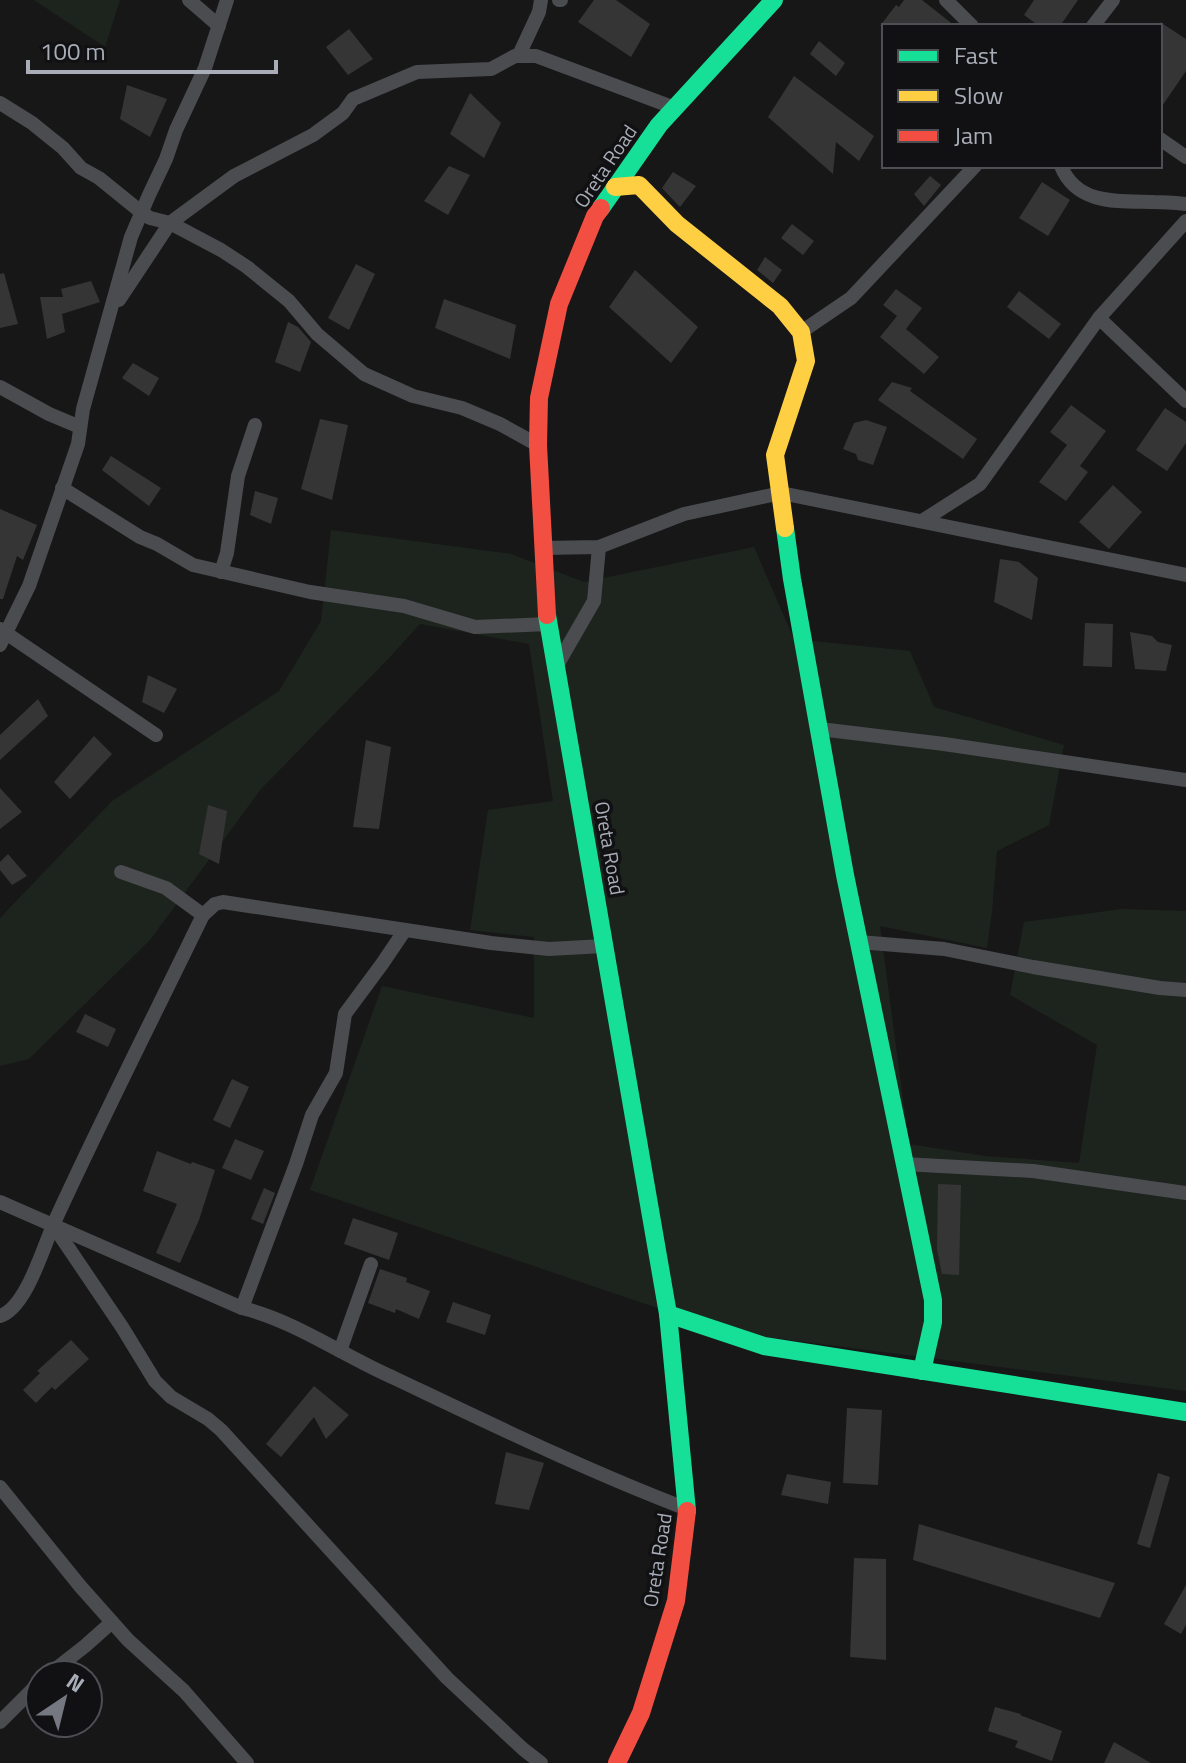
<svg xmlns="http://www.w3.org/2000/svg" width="1186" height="1763" font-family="'Titillium Web',sans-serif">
<rect width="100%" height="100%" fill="#171717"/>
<g fill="#1d241e">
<polygon points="34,0 120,0 105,47"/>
<polygon points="331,530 511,554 584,582 754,547 794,639 910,651 934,707 1064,745 1049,825 997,851 992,912 987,948 880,926 909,1144 985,1156 1079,1163 1097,1045 1010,995 1024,922 1122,909 1186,911 1186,1391 728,1332 310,1190 382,986 534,1018 534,937 470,930 488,810 553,801 529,644 420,624 391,656 261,789 150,940 29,1059 0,1066 0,918 112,801 279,691 321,621"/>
</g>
<g fill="#353536">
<polygon points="594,0 616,0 650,24 631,57 578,22"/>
<polygon points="904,0 922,0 955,26 880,26 896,5 899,7"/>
<polygon points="1034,0 1078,0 1060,26 1039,26 1024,15"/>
<polygon points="1160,22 1186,39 1186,71 1160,109"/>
<polygon points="349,29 373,59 348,75 326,47"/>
<polygon points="819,41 845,63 836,76 810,54"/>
<polygon points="794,76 874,136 859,161 836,142 833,174 768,117"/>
<polygon points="127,85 167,99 150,137 120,119"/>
<polygon points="470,93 501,123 484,158 450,134"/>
<polygon points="449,166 470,175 448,215 424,201"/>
<polygon points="673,172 696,186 680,207 662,188"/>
<polygon points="930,176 941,185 924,206 914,194"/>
<polygon points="1042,182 1070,200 1048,236 1019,218"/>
<polygon points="792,224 814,241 803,255 781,238"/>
<polygon points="765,257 782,270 773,283 757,270"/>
<polygon points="356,264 375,274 349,330 328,318"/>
<polygon points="635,270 698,327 671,363 609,307"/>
<polygon points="4,273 18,324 0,328 0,274"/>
<polygon points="91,281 100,302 62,314 65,332 47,339 40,297 63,297 61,289"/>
<polygon points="896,289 922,308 906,329 939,357 924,374 880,337 897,316 883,305"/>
<polygon points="1019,291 1061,324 1049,339 1007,307"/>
<polygon points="444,299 516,325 510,359 435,328"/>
<polygon points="288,322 298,327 311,342 300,372 275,362"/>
<polygon points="133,363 159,378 149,396 122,378"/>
<polygon points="892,382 912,388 910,391 977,439 963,459 878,400"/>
<polygon points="1071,405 1106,431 1080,466 1088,472 1066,501 1039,482 1067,445 1050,432"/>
<polygon points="1165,408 1186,422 1186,443 1167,471 1136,450"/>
<polygon points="320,419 348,425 332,500 301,489"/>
<polygon points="866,420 887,427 873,465 858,460 856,454 843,449 854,423"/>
<polygon points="111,456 161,488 149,506 102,470"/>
<polygon points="1113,485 1142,512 1109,549 1079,522"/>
<polygon points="255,491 278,498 271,524 250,515"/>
<polygon points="0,509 37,525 23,560 17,556 3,599 0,599"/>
<polygon points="1000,559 1019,562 1038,578 1032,620 994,602"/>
<polygon points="1085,623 1113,624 1112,667 1083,666"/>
<polygon points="1130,632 1152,636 1158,642 1172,645 1166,671 1135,669"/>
<polygon points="148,675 177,689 164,713 142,702"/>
<polygon points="38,699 48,716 0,760 0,735"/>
<polygon points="94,736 112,754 70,799 54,782"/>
<polygon points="366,740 391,747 379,829 353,827"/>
<polygon points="0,788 22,812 0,829"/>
<polygon points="208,805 227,811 219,864 199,854"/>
<polygon points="8,854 27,876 12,885 0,870 0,862"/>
<polygon points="85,1014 116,1029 108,1047 76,1032"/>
<polygon points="232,1079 249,1087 230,1128 213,1120"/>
<polygon points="235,1139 264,1151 251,1180 222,1168"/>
<polygon points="157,1151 191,1164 192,1162 215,1170 199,1220 180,1263 156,1253 177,1204 143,1191"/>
<polygon points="938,1184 961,1185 959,1275 942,1274 937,1249"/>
<polygon points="264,1188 275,1193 263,1224 251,1219"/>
<polygon points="353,1218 398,1233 389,1260 344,1244"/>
<polygon points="380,1269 407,1278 406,1282 430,1291 419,1319 396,1309 395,1313 368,1303"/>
<polygon points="453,1302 491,1315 485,1335 446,1322"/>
<polygon points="71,1340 89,1359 55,1390 52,1387 36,1403 23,1390 40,1373 37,1371"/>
<polygon points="314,1386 349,1415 326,1439 314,1417 281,1457 266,1444"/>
<polygon points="847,1408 882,1410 878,1485 843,1483"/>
<polygon points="506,1452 544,1463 529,1510 495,1504"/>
<polygon points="1158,1473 1170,1477 1150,1548 1137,1544"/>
<polygon points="787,1474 831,1482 828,1504 781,1495"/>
<polygon points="919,1524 1115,1583 1100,1618 913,1560"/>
<polygon points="854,1558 886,1559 886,1660 850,1657"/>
<polygon points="1186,1585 1186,1625 1181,1634 1164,1624"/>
<polygon points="995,1707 1021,1714 1020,1715 1062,1731 1052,1761 1015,1747 1018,1741 988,1731"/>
<polygon points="1114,1742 1151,1763 1104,1763"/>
</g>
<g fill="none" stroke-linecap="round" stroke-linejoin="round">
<g stroke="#4b4c50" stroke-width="14">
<polyline points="189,0 219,26"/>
<polyline points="559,0 561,0"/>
<polyline points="946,0 972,26"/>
<polyline points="1093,26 1113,0"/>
<polyline points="519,55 539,12 541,0"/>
<polyline points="0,103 32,123 63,148 81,168 99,178 141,212 150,218 170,223 221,250 247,267 289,301 317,334 364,374 413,396 462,408 500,424 538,445"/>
<polyline points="1160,139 1186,157"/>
<path d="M1061 166C1077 206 1120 201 1154 202 1165 202 1176 203 1186 204"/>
<polyline points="119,300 170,223 234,176 313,135 343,113 353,99 417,72 491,69 515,56 536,56 675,108"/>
<polyline points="1099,318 1186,401"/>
<polyline points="801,332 851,298 975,166"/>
<polyline points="0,387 49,414 80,427"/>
<polyline points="62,488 140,537 157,544 193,565 310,592 404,606 475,627 548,624"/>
<polyline points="922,521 980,484 1099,318 1186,221"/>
<polyline points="543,548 599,547 684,514 781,493 1186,575"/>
<polyline points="221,572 227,553 238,476 255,425"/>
<polyline points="0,629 156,735"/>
<polyline points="0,645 29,586 78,444 83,409 131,237 149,195 166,159 176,130 205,68 227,0"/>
<polyline points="556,667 594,601 599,547"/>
<polyline points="820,729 944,744 1186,780"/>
<polyline points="121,872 166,888 203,915"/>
<polyline points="859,942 944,949 1033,967 1160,988 1186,990"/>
<polyline points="904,1164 1033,1171 1186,1193"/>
<path d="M0 1202 242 1308C295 1321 342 1355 392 1377 489 1423 587 1471 687 1509"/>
<polyline points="53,1225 122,1327 155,1381 171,1397 208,1419 221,1430 447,1678 523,1749 541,1763"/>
<polyline points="242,1308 296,1164 312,1115 336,1073 345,1014 382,964 405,930"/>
<path d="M0 1316C26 1308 43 1248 54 1223 101 1120 153 1018 203 915L215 904 223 902 491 943 549 949 604 946"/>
<polyline points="340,1351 371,1264"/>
<polyline points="0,1487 80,1586 128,1640 184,1691 247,1763"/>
<polyline points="48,1675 85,1646 112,1622"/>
<polyline points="0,1722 40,1682"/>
</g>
<g stroke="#16e098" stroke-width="18">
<polyline points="601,208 659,125 774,0"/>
<polyline points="785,528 792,579 845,875 933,1300 933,1322 922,1371"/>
<polyline points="547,615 668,1314 687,1511"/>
<polyline points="668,1314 764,1346 1186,1412"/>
</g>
<polyline stroke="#ffcf43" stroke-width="18" points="615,187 639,185 677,224 780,306 801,332 806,361 775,455 785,528"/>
<g stroke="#f24e42" stroke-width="18">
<polyline points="547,615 538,445 539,398 559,304 595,216 601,208"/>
<polyline points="617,1763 641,1713 676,1601 687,1511"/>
</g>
</g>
<g text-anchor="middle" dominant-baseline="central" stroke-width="7" stroke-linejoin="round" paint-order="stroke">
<g font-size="20" fill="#a8adb8" stroke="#111113">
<text transform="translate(605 166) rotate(-56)">Oreta Road</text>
<text transform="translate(610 848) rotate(80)">Oreta Road</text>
<text transform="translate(657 1560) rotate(-81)">Oreta Road</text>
</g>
</g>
<rect x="882" y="24" width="280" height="144" fill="#111113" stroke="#4d4f55" stroke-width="2"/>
<rect x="898" y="50" width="40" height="12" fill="#16e098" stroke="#4d4f55" stroke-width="2"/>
<text x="954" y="64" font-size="24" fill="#a8adb8">Fast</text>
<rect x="898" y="90" width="40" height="12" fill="#ffcf43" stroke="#4d4f55" stroke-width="2"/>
<text x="954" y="104" font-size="24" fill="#a8adb8">Slow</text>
<rect x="898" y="130" width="40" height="12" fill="#f24e42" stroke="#4d4f55" stroke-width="2"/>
<text x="954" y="144" font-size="24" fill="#a8adb8">Jam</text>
<g transform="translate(64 1699) rotate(35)"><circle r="38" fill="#111113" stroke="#4d4f55" stroke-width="2"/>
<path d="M0-6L14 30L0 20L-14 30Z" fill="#757880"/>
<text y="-12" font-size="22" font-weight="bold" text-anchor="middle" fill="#a8adb8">N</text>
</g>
<path d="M28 60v12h248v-12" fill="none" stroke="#a8adb8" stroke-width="4"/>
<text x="40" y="60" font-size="24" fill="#a8adb8" stroke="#111113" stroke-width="6" paint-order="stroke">100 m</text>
</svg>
